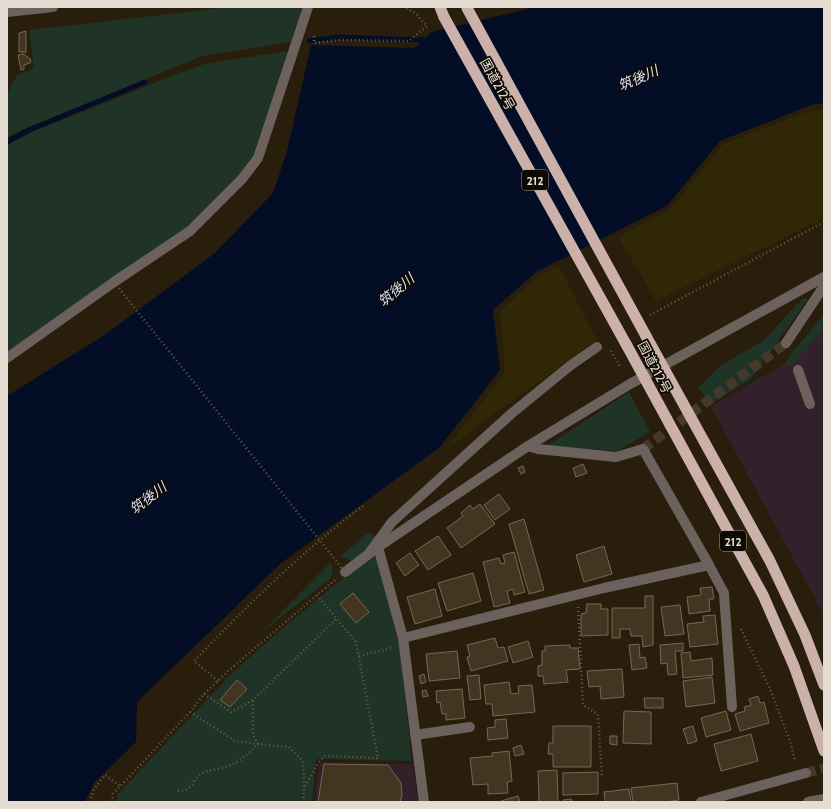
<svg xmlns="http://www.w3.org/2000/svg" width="831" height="809" font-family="Cabin,'Noto Sans JP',sans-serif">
<rect width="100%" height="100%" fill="#291e0b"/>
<g fill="#32212a">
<polygon points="824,319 824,620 817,602 711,407 792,359"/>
<polygon points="319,762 413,764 418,802 315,802"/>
</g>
<g fill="#1f3427">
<polygon points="231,7 303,7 291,42 202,56 29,127 7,137 7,94 17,75 34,69 29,30"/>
<polygon points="288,51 255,155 238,178 186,228 7,352 7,145 32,132 175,75 204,64"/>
<polygon points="802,299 808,299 751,379 710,404 698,388 719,367 764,340"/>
<polygon points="824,314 824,328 795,363 783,367 789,357"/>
<polygon points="629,392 650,432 617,451 547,446"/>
<polygon points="369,532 376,538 358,559 351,561 341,556"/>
<polygon points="376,551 400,650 412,761 316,759 312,802 117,802 117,795 230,675 290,622"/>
<polygon points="330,563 333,570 331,578 263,631"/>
</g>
<g fill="#2f2705">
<polygon points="824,109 824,218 656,301 618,237 671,208 723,144 809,111"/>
<polygon points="559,266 597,340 446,449 505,372 500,311 538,276"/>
</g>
<polygon fill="#040d26" points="536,7 824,7 824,103 811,105 720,141 667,206 536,272 493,310 500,370 440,447 280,564 137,702 136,742 94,783 85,802 7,802 7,396 106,334 215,253 273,193 287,151 311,45 415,48 432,32"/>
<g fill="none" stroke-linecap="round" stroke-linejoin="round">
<g stroke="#040d26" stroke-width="5">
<polyline points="309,41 339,37 422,40 429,42"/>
<polyline points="7,142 29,130 145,82"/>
</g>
</g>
<g fill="#423522" stroke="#766853">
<polygon points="26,31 26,52 19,52 19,33"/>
<polygon points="24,54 31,60 30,63 24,65 24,69 21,70 18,55"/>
<polygon points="583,464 587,473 576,477 573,468"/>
<polygon points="523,466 525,472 521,474 518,468"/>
<polygon points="499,494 510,509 495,520 484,505"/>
<polygon points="480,504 495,524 461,548 447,528 463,516 461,513 470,505 473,509"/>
<polygon points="524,519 544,590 529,594 509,524"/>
<polygon points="438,536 451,555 428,570 415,551"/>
<polygon points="604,546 612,574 584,582 576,555"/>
<polygon points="514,552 525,592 514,595 513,589 507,591 510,603 494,607 483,562 499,558 501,564 505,563 503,555"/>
<polygon points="410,553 419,565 405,576 396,563"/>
<polygon points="473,573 481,601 447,611 438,583"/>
<polygon points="712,587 714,599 709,599 710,611 689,614 687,597 701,595 700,588"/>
<polygon points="435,589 442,616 415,624 407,597"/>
<polygon points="353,593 369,612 356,623 340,604"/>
<polygon points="645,596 653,596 653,645 643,647 642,636 631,636 630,629 620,629 620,638 612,638 612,608 645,608"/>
<polygon points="587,604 601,604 601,609 608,609 608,635 581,636 581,614 586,613"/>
<polygon points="680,605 684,634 665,636 661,607"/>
<polygon points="715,615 718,644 690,647 687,624 704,622 703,616"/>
<polygon points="495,638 498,648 504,647 508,661 471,671 467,657 470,656 467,645"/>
<polygon points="528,641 533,657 513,663 508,647"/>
<polygon points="683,643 683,651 675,651 677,674 668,675 667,663 661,664 660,645"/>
<polygon points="639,644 640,658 645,657 647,668 632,670 629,645"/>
<polygon points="570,645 570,648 578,648 580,669 566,670 568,682 544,684 543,676 538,676 538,666 542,665 542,651 545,651 545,646"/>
<polygon points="457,651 460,678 429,681 426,654"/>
<polygon points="690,652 691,661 712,658 713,675 683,678 681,653"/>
<polygon points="622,669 624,697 601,699 600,686 589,687 587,671"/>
<polygon points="424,674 426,682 421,684 419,676"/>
<polygon points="479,675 481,699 470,700 467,676"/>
<polygon points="712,677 715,703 686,707 683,681"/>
<polygon points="237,680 247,689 230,707 220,700"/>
<polygon points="509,682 511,694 519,693 518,686 532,685 535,712 493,716 492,704 486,704 484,685"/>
<polygon points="462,689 465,718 446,720 446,714 442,714 440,702 437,703 436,691"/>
<polygon points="426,690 428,696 423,697 422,691"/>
<polygon points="758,696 760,703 764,702 769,723 740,731 735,714 745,711 744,707 751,705 749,699"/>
<polygon points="644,698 663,698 663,708 645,708"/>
<polygon points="624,711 651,712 651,744 623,743"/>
<polygon points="726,711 731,730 706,737 701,718"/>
<polygon points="506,719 508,738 488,740 487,728 495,727 495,720"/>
<polygon points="553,726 591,726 591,767 553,767 553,754 548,754 549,743 553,743"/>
<polygon points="693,726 697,741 688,744 683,729"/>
<polygon points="751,734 758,761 721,771 714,744"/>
<polygon points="610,736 617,736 617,745 610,744"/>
<polygon points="521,745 524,754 515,756 513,748"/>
<polygon points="509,751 512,781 507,782 508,793 488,794 488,784 473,785 470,758 493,756 492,753"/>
<polygon points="324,764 388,765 401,783 402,796 400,802 318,802"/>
<polygon points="557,770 558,802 539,802 538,771"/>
<polygon points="598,772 598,794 563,795 563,773"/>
<polygon points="677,783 679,800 665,802 633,802 631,788"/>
<polygon points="629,789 631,802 605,802 604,792"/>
<polygon points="518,796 520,802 502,802 501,801"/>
<polygon points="571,799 572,802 563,802 563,800"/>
</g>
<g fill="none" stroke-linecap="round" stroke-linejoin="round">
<g stroke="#453a29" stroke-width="10" stroke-dasharray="10 5" stroke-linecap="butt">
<polyline points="643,449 786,343"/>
<polyline points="806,773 824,768"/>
</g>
<g stroke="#665c4b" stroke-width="2.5" stroke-dasharray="1 3" stroke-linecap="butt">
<polyline points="314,36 314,43 339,40 409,41 427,26 415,13 404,7"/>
<polyline points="650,315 824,222"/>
<polyline points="611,351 620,366"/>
<polyline points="578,607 583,705 598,714 602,778"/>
<polyline points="741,629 770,689 790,741 795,761"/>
<polyline points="359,656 391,648"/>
<path d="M218 681 194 661C247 606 301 552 363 506"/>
<polyline points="204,694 231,712 253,700 336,619"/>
<polyline points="190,712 235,741 258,744 289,747 303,761 304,787"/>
<path d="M178 791C192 792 192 781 199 775 206 770 218 770 226 767 239 763 248 754 258 744L253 735V700"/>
<polyline points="90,802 94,789 105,775 120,786"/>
<polyline points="112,802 113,794 190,712 204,694 228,671 335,580"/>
<polyline points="303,802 304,788 320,760 325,756 378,758 356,642 317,595"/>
</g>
<polyline stroke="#6d615e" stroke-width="10" points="798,370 810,404"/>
<g stroke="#6d615e" stroke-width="10">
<polyline points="786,343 824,286"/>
<polyline points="7,358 114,282 190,231 242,179 258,158 308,7"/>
<polyline points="378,547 403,638 424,802"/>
<polyline points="370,552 392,522 511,414 571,365 597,347"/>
<polyline points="709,565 724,593 732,707"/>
<polyline points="403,638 604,588 709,565 643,449 616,457 538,449 528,446"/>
<polyline points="415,735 470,727"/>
<polyline points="701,802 806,773"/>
<polyline points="808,802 824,799"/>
</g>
<g stroke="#6d615e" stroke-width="10">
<polyline points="7,12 53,7"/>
<polyline points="345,572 378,547 528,446 630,384 824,277"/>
</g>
<g stroke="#ccb0aa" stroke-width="11">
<polyline points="440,7 444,17"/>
<polyline points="646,336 770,561 805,635 824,685"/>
<polyline points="626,344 729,533 763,595 794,666 824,751"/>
</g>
<polyline stroke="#665c4b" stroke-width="2.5" stroke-dasharray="1 3" stroke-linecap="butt" points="114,282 345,572"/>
<g stroke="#ccb0aa" stroke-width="11">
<polyline points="467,8 646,336"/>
<polyline points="444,17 626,344"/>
</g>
</g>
<g text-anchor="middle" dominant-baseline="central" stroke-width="3.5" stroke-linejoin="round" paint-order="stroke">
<g fill="#0e0903" stroke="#a49d93" stroke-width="1">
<rect x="522" y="170" width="26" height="20" rx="3"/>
<rect x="720" y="531" width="26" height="20" rx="3"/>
</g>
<g font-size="12" font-weight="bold" fill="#e4dcd1">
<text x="535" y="180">212</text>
<text x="733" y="541">212</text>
</g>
<g font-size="13" fill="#e4dcd1" stroke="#0e0903">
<text transform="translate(498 84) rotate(61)">国道212号</text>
<text transform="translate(655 367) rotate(62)">国道212号</text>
</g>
<g font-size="14" font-style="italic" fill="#d7e3f9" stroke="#0e0903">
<text transform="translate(638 78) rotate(-24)">筑後川</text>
<text transform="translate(396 290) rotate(-40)">筑後川</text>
<text transform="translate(148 498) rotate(-38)">筑後川</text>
</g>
</g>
<rect width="831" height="809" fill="none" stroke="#e4dcd1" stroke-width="16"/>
</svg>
